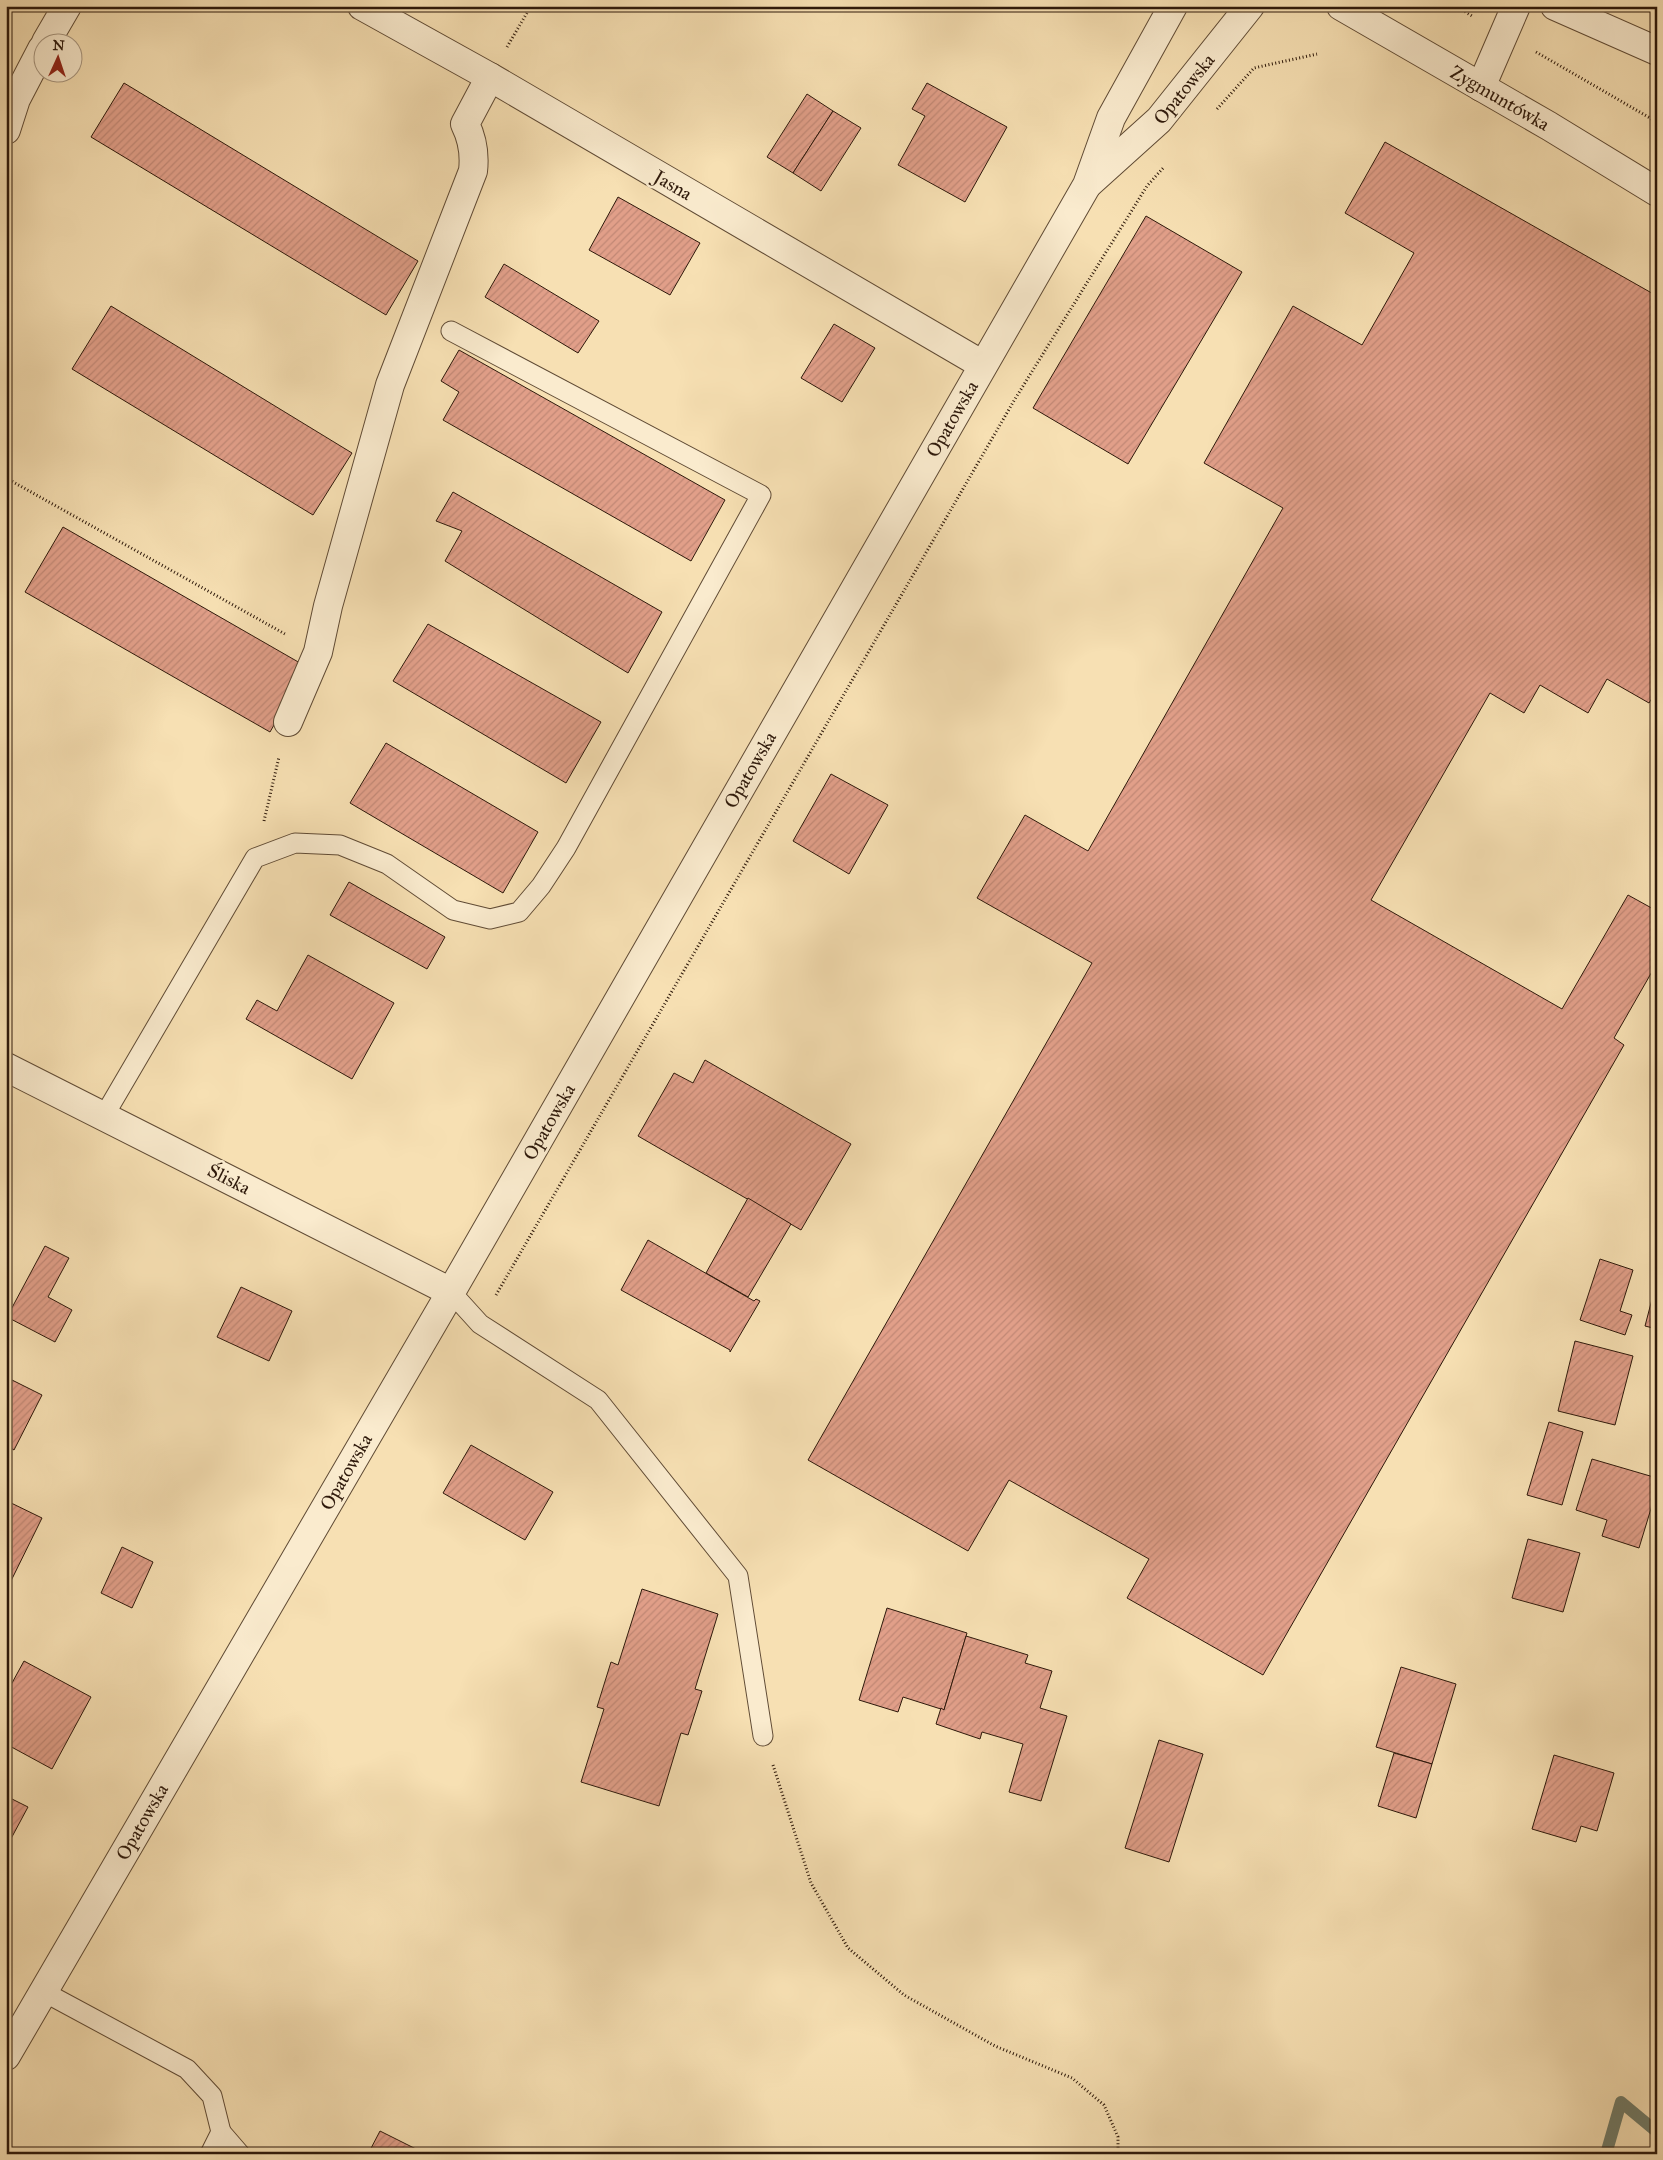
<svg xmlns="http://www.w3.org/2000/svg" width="1663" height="2160" font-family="'IM FELL Great Primer',serif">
<defs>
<pattern id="building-hatch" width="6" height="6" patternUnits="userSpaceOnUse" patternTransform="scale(1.25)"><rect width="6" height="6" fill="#e19f89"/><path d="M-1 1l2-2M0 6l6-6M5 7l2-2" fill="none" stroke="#c18875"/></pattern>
</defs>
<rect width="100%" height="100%" fill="#f7e0b3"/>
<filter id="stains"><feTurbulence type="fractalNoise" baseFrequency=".004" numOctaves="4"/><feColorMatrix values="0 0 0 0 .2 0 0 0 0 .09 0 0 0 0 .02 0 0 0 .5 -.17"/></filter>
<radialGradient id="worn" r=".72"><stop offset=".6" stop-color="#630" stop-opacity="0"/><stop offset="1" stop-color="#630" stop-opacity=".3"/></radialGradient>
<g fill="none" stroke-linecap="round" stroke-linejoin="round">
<polyline stroke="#717c69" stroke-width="12" points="1606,2154 1621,2102 1657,2132"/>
</g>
<g fill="url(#building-hatch)" stroke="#2e190b">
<polygon points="124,83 418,261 386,315 91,137"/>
<polygon points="927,83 1007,127 965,202 898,165 925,116 912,109"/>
<polygon points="807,94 833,111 793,173 767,157"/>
<polygon points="833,111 861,128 821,191 793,173"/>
<polygon points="1385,142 1657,296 1657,690 1649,703 1607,679 1588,713 1540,685 1524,713 1490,693 1371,900 1562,1009 1628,895 1657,911 1657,963 1614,1038 1624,1045 1263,1675 1127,1598 1149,1559 1009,1480 968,1551 808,1460 1092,963 977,898 1025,815 1088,851 1283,508 1204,463 1293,306 1362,345 1414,253 1345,213"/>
<polygon points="618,197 700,243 670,295 589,250"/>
<polygon points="1146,216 1242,272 1128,464 1033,408"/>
<polygon points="504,264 599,321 578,353 485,297"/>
<polygon points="111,306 352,453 313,515 72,369"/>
<polygon points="834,324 875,348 842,402 801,378"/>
<polygon points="459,350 725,500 691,561 443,420 459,392 441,381"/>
<polygon points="453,492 662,612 628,673 445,561 462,531 436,521"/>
<polygon points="63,527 307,667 270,732 25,592"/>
<polygon points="428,624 601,722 566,783 393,681"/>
<polygon points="386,743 538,832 503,893 350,803"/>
<polygon points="831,774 888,805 849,874 793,841"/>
<polygon points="349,882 445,937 427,969 330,915"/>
<polygon points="308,955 394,1003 352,1079 246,1019 257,1000 277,1011"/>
<polygon points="705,1060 851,1144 801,1230 638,1136 674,1073 693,1083"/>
<polygon points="748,1198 791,1224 748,1297 706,1273"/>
<polygon points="648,1240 754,1301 756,1299 760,1301 730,1352 730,1350 621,1290"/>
<polygon points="45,1246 69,1258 48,1297 72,1310 55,1342 7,1317"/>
<polygon points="1600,1259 1633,1270 1620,1311 1632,1315 1625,1335 1580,1320"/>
<polygon points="1657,1280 1657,1329 1645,1326"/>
<polygon points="241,1287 292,1311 269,1361 217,1337"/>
<polygon points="1575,1341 1633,1356 1615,1425 1558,1411"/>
<polygon points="6,1377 42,1395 14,1450 6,1445"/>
<polygon points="1549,1422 1583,1432 1562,1505 1527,1495"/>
<polygon points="471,1445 553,1492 525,1540 443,1493"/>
<polygon points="1592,1459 1657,1478 1657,1489 1639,1548 1602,1536 1607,1520 1576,1510"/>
<polygon points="7,1501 42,1518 6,1591 6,1503"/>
<polygon points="1528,1539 1580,1553 1563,1612 1512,1598"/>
<polygon points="122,1547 153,1562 132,1608 101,1593"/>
<polygon points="642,1589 718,1614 695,1689 702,1691 688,1735 681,1733 659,1806 581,1782 604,1709 597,1707 611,1662 618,1665"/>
<polygon points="887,1608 967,1633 944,1710 903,1697 898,1712 859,1700"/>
<polygon points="966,1636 1028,1655 1025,1663 1052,1671 1040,1708 1067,1716 1041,1801 1009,1792 1023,1744 982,1732 980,1739 936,1724 941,1708 944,1710"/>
<polygon points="24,1661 91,1697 52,1769 6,1744 6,1694"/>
<polygon points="1401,1667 1456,1684 1432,1764 1376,1747"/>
<polygon points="1159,1740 1203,1754 1169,1862 1125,1848"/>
<polygon points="1394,1753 1432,1764 1416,1818 1378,1806"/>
<polygon points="1554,1755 1614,1773 1597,1831 1581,1826 1576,1842 1532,1829"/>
<polygon points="6,1796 28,1807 6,1848"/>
<polygon points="380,2131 426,2154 368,2154"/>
</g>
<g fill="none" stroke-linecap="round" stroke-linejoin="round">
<defs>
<g id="service">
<polyline points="104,1116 255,858 295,843 340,845 387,864 453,910 490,919 519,912 541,886 566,848 761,495 451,331"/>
<polyline points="451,1292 480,1324 598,1400 738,1576 763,1736"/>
<polyline points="44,1992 187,2069 212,2096 221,2132 210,2154"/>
<polyline points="221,2132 240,2154"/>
</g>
<g id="minor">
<polyline points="362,6 490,77 983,365"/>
<polyline points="1555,6 1657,51"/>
<polyline points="46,42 67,6"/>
<polyline points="1481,87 1516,6"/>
<polyline points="6,130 16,99 42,49"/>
<path d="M288 722 318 652 328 606 390 385 473 171C475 154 473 140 465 124L490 77"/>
<polyline points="6,1067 451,1292"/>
</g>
<g id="tertiary">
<polyline points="1341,6 1549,126 1657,192"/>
<polyline points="1088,184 1159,120 1250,6"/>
<polyline points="6,2056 451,1292 1087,185 1111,118 1173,6"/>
</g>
</defs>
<use href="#service" stroke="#604b35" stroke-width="21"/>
<use href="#minor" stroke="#604b35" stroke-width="30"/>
<use href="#tertiary" stroke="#604b35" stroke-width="30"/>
<g stroke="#2e190b" stroke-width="3" stroke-dasharray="1 2.5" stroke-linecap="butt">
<polyline points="1456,6 1472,16"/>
<polyline points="507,47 531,6"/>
<polyline points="1536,52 1657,122"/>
<polyline points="1217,109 1254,68 1317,54"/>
<polyline points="6,478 285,634"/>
<polyline points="264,821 279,757"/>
<polyline points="496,1295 1015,399 1147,186 1164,167"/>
<polyline points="773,1765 811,1883 848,1948 904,1995 995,2046 1072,2078 1104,2105 1118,2137 1118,2154"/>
</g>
<use href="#service" stroke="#faebce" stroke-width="19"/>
<use href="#minor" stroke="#faebce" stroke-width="28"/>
<use href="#tertiary" stroke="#faebce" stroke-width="28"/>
</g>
<g text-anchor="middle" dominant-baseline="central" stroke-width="5" stroke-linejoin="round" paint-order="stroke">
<g font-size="19" fill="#2e190b" stroke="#faebce">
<text transform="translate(1184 89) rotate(-51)">Opatowska</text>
<text transform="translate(1500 98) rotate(30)">Zygmuntówka</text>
<text transform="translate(673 185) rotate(30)">Jasna</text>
<text transform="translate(952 419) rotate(-60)">Opatowska</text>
<text transform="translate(750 770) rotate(-60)">Opatowska</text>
<text transform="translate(549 1122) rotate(-60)">Opatowska</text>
<text transform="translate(229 1179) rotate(27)">Śliska</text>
<text transform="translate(346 1472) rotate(-60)">Opatowska</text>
<text transform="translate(142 1822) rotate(-60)">Opatowska</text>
</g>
</g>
<rect width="1663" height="2160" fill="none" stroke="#f7e0b3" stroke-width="25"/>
<rect x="8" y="8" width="1648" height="2145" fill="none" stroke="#2e190b" stroke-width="2.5"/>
<rect x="12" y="12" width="1638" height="2135" fill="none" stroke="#2e190b"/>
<g transform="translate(58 58) rotate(3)"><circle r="24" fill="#faebce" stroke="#a89780"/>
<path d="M0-4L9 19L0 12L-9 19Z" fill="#8f2418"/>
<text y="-8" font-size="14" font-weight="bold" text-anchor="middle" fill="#2e190b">N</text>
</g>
<rect width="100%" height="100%" filter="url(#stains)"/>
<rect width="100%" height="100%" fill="url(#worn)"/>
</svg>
